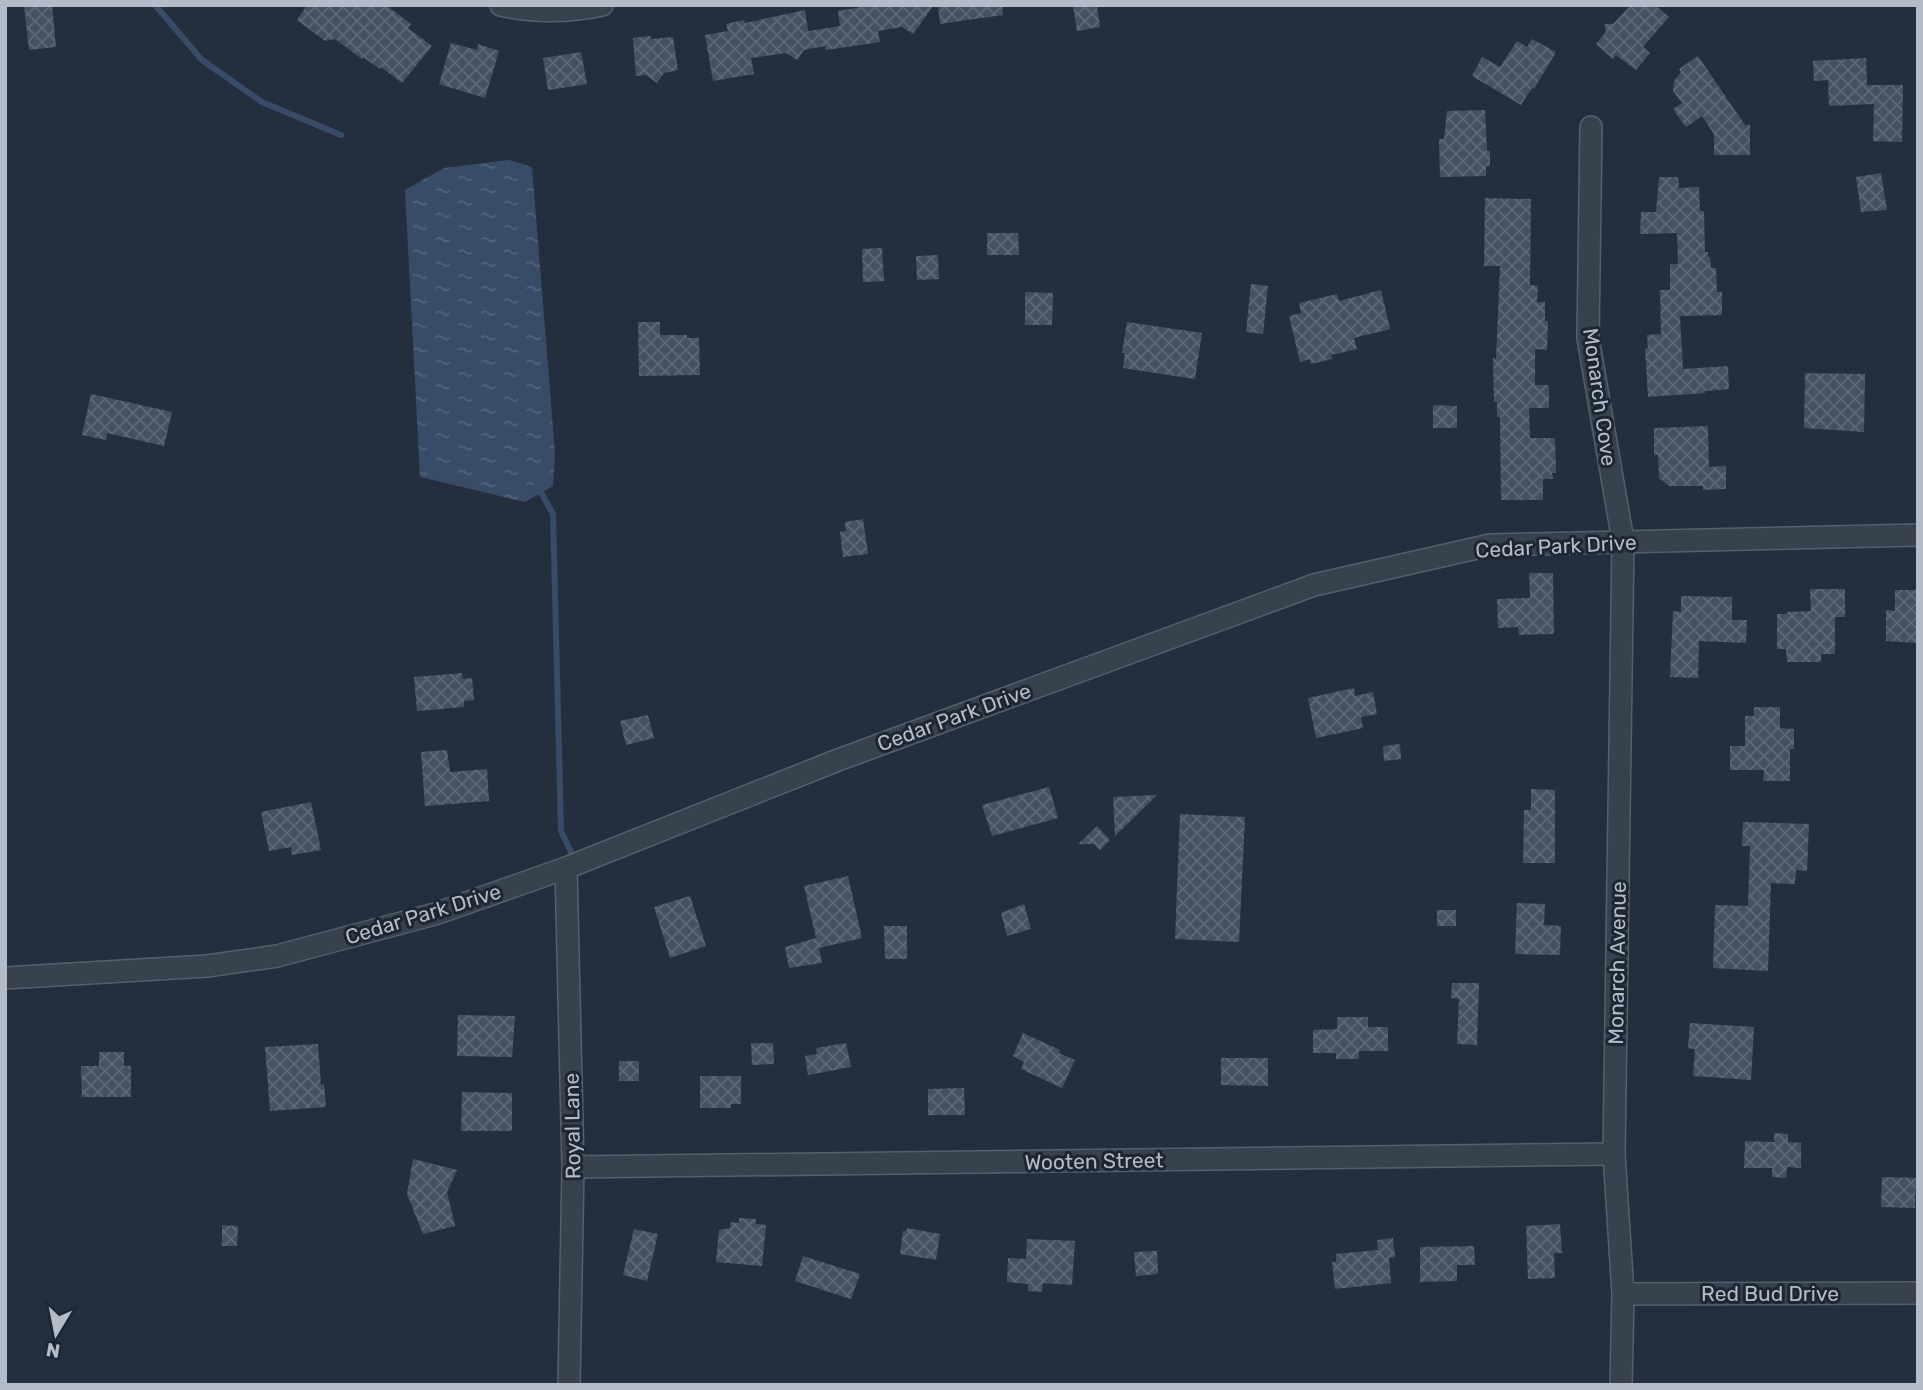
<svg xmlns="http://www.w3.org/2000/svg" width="1923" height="1390" font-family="Rubik,sans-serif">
<defs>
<pattern id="water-ripples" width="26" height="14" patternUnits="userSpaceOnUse" patternTransform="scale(1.75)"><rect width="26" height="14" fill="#394c67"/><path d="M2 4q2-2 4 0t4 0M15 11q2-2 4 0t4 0" fill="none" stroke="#53647b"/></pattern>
<pattern id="building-cross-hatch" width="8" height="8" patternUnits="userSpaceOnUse" patternTransform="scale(1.75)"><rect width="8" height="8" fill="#455162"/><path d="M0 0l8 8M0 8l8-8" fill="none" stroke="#5d6877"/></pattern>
</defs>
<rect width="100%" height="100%" fill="#242f3e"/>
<polygon fill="url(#water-ripples)" points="509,160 532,167 555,453 553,486 525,502 420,477 405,190 444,168"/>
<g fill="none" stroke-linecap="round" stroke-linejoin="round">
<g stroke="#394c67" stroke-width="6">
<polyline points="155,5 202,60 262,102 341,135"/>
<polyline points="537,485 553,514 561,831 571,852"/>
</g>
</g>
<g fill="url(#building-cross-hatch)">
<polygon points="24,5 52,5 56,47 29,50"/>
<polygon points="307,5 386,5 411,24 408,28 432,46 402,83 381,67 380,69 363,57 362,59 335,39 325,41 297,20"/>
<polygon points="873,5 934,5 913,34 902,27 878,31 880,42 826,50 825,46 804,50 797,60 786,53 751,58 754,74 713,81 705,35 728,31 726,24 744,20 745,23 805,10 808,31 840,26 838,11"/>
<polygon points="938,5 1002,5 1003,15 940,24"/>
<polygon points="1073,5 1097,5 1100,27 1077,31"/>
<polygon points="1631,5 1655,5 1669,17 1643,47 1650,53 1636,70 1616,55 1613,59 1596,44 1606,32 1604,24 1613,24"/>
<polygon points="651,36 651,39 673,37 678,70 664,73 657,83 646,75 636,76 633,38"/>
<polygon points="1532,39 1556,52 1534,89 1532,88 1521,105 1472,76 1482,57 1500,67 1517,41 1527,47"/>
<polygon points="451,43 477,50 478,44 499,51 485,98 439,84"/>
<polygon points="581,52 587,84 548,90 543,58"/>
<polygon points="1698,56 1745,125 1750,125 1750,155 1714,155 1714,134 1702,116 1686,127 1673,109 1682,103 1673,91 1674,81 1681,72 1679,69"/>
<polygon points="1866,58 1867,85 1903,85 1902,142 1873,141 1874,104 1829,106 1828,80 1814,81 1813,61"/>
<polygon points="1485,110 1487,151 1490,151 1490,166 1486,166 1486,176 1440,177 1439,139 1444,139 1447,111"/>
<polygon points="1881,173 1887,210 1861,212 1856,177"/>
<polygon points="1659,177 1678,177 1679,188 1699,187 1700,211 1704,211 1705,252 1708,252 1708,257 1710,257 1711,268 1716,268 1717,292 1722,292 1722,315 1680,316 1683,369 1728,366 1729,389 1705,391 1705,393 1648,397 1645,349 1648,348 1647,335 1661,334 1660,290 1670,290 1670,264 1678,264 1677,233 1640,234 1641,212 1656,212"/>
<polygon points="1485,198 1531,199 1530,285 1538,286 1537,302 1545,302 1545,321 1548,321 1547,350 1535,349 1535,385 1548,385 1549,390 1549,408 1529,408 1530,438 1555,438 1556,473 1552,473 1553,479 1543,479 1543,500 1501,500 1500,417 1497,417 1497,402 1494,402 1493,358 1496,359 1500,266 1484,266"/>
<polygon points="987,233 1018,233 1019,255 987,255"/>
<polygon points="882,248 884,281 863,282 862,249"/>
<polygon points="938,255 939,279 917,280 916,256"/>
<polygon points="1251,284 1268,286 1263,334 1246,332"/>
<polygon points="1381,290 1390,329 1354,338 1357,349 1331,355 1332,359 1311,364 1310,359 1300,362 1289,316 1301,313 1299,303 1337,294 1339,301"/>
<polygon points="1025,292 1053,293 1052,325 1025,325"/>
<polygon points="638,322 660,322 660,335 687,335 687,338 699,338 700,375 639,376"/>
<polygon points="1127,322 1202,333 1195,379 1123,368 1125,353 1122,353"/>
<polygon points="1805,373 1865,374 1864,432 1804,428"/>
<polygon points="91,394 172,412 164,446 107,433 106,440 82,435"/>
<polygon points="1433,405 1457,406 1457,428 1433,428"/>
<polygon points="1708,426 1709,467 1726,466 1726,489 1703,490 1703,486 1669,486 1659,478 1658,455 1654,455 1654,428"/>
<polygon points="863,519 868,554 843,557 840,532 846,531 845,522"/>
<polygon points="1529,573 1553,573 1554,634 1519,635 1518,627 1498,628 1497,599 1530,598"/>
<polygon points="1810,589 1845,589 1845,617 1835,617 1835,654 1821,654 1821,662 1787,662 1786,649 1777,649 1777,614 1787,614 1787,612 1811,611"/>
<polygon points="1895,590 1916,590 1918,643 1886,641 1886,610 1895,611"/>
<polygon points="1681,596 1732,597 1732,620 1747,620 1746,643 1699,641 1698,678 1670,677 1673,611 1681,612"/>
<polygon points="462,673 463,679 472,678 474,700 464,701 464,707 417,711 414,677"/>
<polygon points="1354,688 1355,696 1373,692 1377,714 1361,717 1363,728 1316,738 1308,698"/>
<polygon points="1754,707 1780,707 1780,728 1794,729 1794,749 1790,749 1790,781 1763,781 1764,770 1730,770 1730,746 1745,746 1745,716 1754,716"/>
<polygon points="648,715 654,738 626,745 620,721"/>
<polygon points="1400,744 1401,759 1384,761 1383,746"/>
<polygon points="447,750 450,772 487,769 489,801 425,806 421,752"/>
<polygon points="1049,787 1058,818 992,836 982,805"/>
<polygon points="1531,789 1555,790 1555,863 1523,863 1524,810 1531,810"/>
<polygon points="1157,795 1115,836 1113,797"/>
<polygon points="311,802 321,850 292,855 291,847 269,851 261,812"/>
<polygon points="1180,814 1245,817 1239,942 1175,939"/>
<polygon points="1743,822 1809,824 1807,871 1796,870 1795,884 1771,883 1768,971 1713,968 1715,905 1748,906 1750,846 1742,846"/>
<polygon points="1097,826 1110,840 1100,850 1094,844 1078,844"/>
<polygon points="848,876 862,938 819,948 822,963 789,968 785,947 816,938 804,886"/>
<polygon points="690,896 706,946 670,958 654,907"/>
<polygon points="1517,903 1545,904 1544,925 1561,926 1560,955 1515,954"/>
<polygon points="1024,904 1031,929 1007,936 1001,913"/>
<rect x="1437" y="910" width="19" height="16"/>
<polygon points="884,926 907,926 907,959 885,959"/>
<polygon points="1452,983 1479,983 1477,1045 1457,1044 1459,999 1451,998"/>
<polygon points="458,1015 515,1016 512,1057 457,1056"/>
<polygon points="1337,1017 1368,1017 1368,1027 1388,1027 1388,1051 1359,1051 1359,1059 1336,1059 1336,1053 1313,1053 1313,1030 1337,1029"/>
<polygon points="1690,1023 1754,1027 1751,1080 1693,1076 1695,1049 1688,1048"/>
<polygon points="1023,1033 1060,1050 1059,1053 1075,1060 1062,1088 1021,1069 1024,1062 1013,1056"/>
<polygon points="751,1043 773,1043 774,1064 752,1065"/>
<polygon points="846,1043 851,1067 808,1075 805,1056 817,1054 816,1048"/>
<polygon points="318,1044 321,1085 324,1084 326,1107 270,1111 265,1047"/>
<polygon points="99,1052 124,1052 124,1066 131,1066 131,1097 82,1097 81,1066 99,1066"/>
<polygon points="1221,1058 1268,1058 1268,1086 1221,1085"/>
<rect x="619" y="1061" width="20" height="20"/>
<polygon points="700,1076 741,1076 741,1104 731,1104 731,1108 700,1108"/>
<polygon points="964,1088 965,1115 928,1115 928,1089"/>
<polygon points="462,1092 512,1093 512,1131 461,1131"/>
<polygon points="1774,1133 1788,1134 1788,1142 1801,1143 1801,1168 1787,1167 1786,1178 1772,1177 1772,1168 1744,1168 1745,1141 1774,1142"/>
<polygon points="413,1159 457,1170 447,1192 455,1226 423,1234 407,1194"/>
<polygon points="1882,1177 1916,1178 1915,1208 1881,1207"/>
<polygon points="739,1218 756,1219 756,1224 766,1225 762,1266 716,1262 719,1230 730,1228 731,1222 739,1223"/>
<polygon points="1560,1224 1562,1253 1554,1253 1555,1278 1528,1279 1526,1226"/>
<polygon points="222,1225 238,1226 237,1246 222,1246"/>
<polygon points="907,1228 940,1234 936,1260 900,1254 903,1231 906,1231"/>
<polygon points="634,1229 658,1234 647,1281 623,1275"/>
<polygon points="1393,1238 1395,1257 1389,1258 1391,1283 1335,1289 1332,1262 1336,1262 1336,1254 1378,1250 1377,1240"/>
<polygon points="1027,1239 1075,1241 1072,1285 1043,1283 1042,1292 1028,1291 1028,1284 1007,1282 1008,1258 1026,1259"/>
<polygon points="1474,1246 1475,1265 1457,1265 1457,1281 1420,1282 1420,1247"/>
<polygon points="1157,1251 1158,1274 1136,1276 1134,1252"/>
<polygon points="803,1256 860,1274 851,1299 795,1281"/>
</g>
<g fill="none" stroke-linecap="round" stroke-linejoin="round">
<defs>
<g id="street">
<path d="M501 5C533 13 570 12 602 5"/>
<polyline points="1591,127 1588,338 1623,541 1614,1154 1623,1294 1621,1385"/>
<polyline points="566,868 573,1167 569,1385"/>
<polyline points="5,978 207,966 277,956 435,914 566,868 838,760 1314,585 1490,545 1918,535"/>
<polyline points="573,1167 1614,1154"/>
<polyline points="1623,1294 1918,1293"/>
</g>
</defs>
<use href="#street" stroke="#565f6c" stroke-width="24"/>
<use href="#street" stroke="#38414e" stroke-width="21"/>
</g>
<g text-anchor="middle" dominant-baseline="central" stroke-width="6" stroke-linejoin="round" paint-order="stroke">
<g font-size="21" fill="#b4bcc9" stroke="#1d2633">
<text transform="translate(1600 397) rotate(82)">Monarch Cove</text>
<text transform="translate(1556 546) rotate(-3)">Cedar Park Drive</text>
<text transform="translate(954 717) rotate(-20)">Cedar Park Drive</text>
<text transform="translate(423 914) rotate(-17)">Cedar Park Drive</text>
<text transform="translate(1617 963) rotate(-89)">Monarch Avenue</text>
<text transform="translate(572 1126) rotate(-91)">Royal Lane</text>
<text transform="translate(1094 1161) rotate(-1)">Wooten Street</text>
<text x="1770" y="1293">Red Bud Drive</text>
</g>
</g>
<rect width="1923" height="1390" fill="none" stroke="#b4bcc9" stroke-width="14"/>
<g transform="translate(56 1334) rotate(190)" stroke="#1d2633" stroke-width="5" paint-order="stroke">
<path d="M0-5L12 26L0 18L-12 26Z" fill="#b4bcc9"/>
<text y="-10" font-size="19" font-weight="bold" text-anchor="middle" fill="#b4bcc9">N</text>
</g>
</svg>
